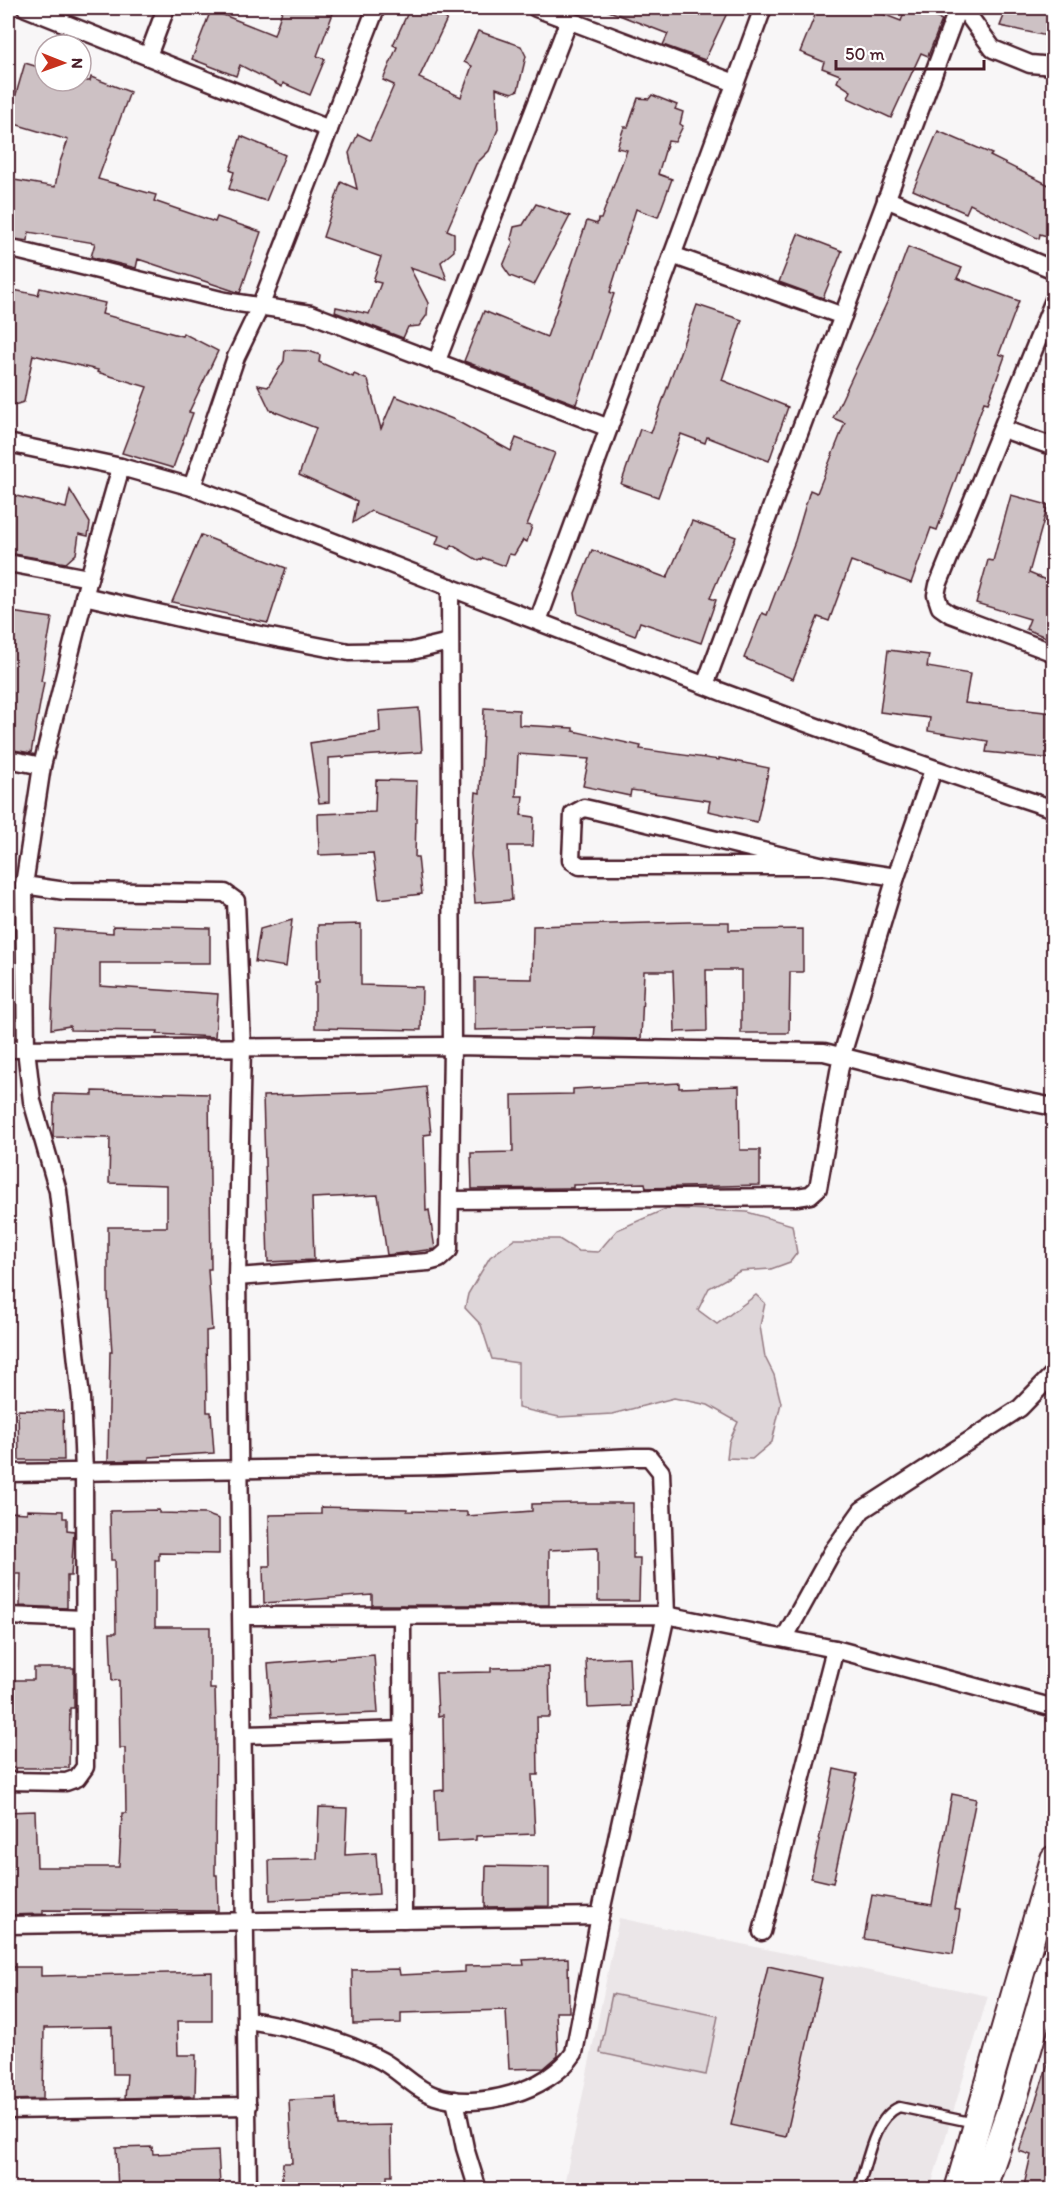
<svg xmlns="http://www.w3.org/2000/svg" width="1061" height="2197" font-family="Itim,sans-serif">
<rect width="100%" height="100%" fill="#f8f6f7"/>
<filter id="ink" filterUnits="userSpaceOnUse"><feTurbulence type="fractalNoise" baseFrequency=".0167" numOctaves="2"/><feDisplacementMap in="SourceGraphic" scale="12" xChannelSelector="R" yChannelSelector="G"/><feConvolveMatrix kernelMatrix="1 2 1 2 8 2 1 2 1" color-interpolation-filters="sRGB"/></filter>
<g filter="url(#ink)">
<polygon fill="#ebe6e8" points="619,1918 988,1996 930,2189 563,2190"/>
<g fill="#ded6d9" stroke="#947a82" stroke-width="1.5">
<polygon points="668,1208 747,1212 792,1225 797,1253 790,1262 771,1269 740,1271 709,1288 698,1310 717,1324 756,1295 765,1303 760,1326 765,1357 774,1375 781,1403 772,1442 752,1459 727,1458 729,1442 738,1422 708,1405 674,1398 612,1414 559,1417 518,1408 518,1363 492,1359 481,1325 465,1308 468,1294 490,1257 515,1239 559,1239 578,1251 598,1252 617,1230"/>
<polygon points="612,1994 718,2016 706,2075 600,2053"/>
</g>
<g fill="#cdc1c4" stroke="#4a1f2b" stroke-width="1.5">
<polygon points="283,8 335,8 317,56 325,59 310,95 283,83 282,87 240,65 236,76 192,59 211,10 274,35"/>
<polygon points="410,8 423,8 447,19 419,78 461,97 472,66 464,62 478,31 521,46 526,56 518,90 512,93 496,88 498,129 489,151 476,164 447,230 454,233 454,251 441,262 447,280 410,268 428,303 427,315 419,326 408,327 403,338 335,312 336,307 369,314 381,283 373,281 381,257 323,237 341,182 357,189 349,153 358,134 370,140 394,85 383,80 397,47 393,45"/>
<polygon points="601,8 717,8 727,13 705,60 663,45 668,34"/>
<polygon points="818,8 867,8 901,21 906,8 911,8 942,20 928,56 921,53 891,118 848,98 851,91 837,82 840,75 822,68 824,62 800,52"/>
<polygon points="1007,8 1053,8 1053,18 1047,36 1000,26"/>
<polygon points="25,63 45,69 45,81 90,81 91,77 130,92 98,179 156,195 154,201 215,222 217,217 261,232 240,293 138,259 136,268 91,257 95,243 29,232 28,241 8,238 8,179 55,187 60,162 68,140 8,122"/>
<polygon points="652,95 677,105 675,109 683,112 680,124 683,126 675,142 668,141 658,174 672,179 658,217 636,209 610,292 614,294 576,404 464,361 484,311 547,337 587,221 597,224 598,219 601,219 627,150 617,148 624,127 628,127 638,98 649,99"/>
<polygon points="938,131 992,154 990,156 1053,187 1053,238 1040,234 1039,239 970,204 966,213 913,190"/>
<polygon points="241,136 285,155 266,201 229,189 234,172 230,170"/>
<polygon points="536,204 570,216 534,285 510,276 503,266 513,242 511,239 514,227 523,225"/>
<polygon points="798,234 842,251 823,298 779,282"/>
<polygon points="908,247 962,268 957,278 1019,301 999,354 1005,356 988,403 984,402 937,530 931,528 911,583 851,561 829,621 818,617 793,679 744,658 762,613 767,615 795,541 810,490 817,493 845,423 833,418 889,298"/>
<polygon points="40,288 105,303 102,314 182,336 183,333 218,351 189,412 193,413 173,468 122,453 147,387 97,372 98,370 33,355 24,402 8,407 8,289 38,295"/>
<polygon points="697,305 742,320 722,380 788,407 769,461 707,437 705,443 681,434 658,497 621,484 640,429 651,433"/>
<polygon points="285,350 309,351 320,355 319,362 353,377 354,374 368,380 381,429 395,396 455,420 511,451 516,438 555,453 527,525 532,526 527,542 523,540 514,555 509,554 505,566 484,558 479,561 452,545 450,549 436,544 439,536 371,511 353,523 357,501 299,475 316,428 270,410 258,385 268,387 284,361"/>
<polygon points="70,490 90,523 88,536 79,534 76,554 66,563 8,553 8,494 66,508"/>
<polygon points="1011,495 1048,505 1029,573 1053,583 1053,640 1026,629 1030,619 976,603 988,560 993,561"/>
<polygon points="692,521 736,537 710,598 716,600 701,643 640,622 635,636 578,614 575,593 592,550 667,578"/>
<polygon points="201,535 286,568 268,623 172,602"/>
<polygon points="11,612 52,618 41,681 44,682 31,753 8,749 8,628"/>
<polygon points="888,650 929,655 927,667 970,674 965,703 1053,713 1053,759 986,752 988,741 928,731 930,718 880,712"/>
<polygon points="419,708 422,752 329,758 329,802 319,803 310,743 380,732 379,711"/>
<polygon points="484,708 519,710 519,725 573,728 573,731 641,746 640,749 719,760 719,758 769,768 757,822 708,811 710,801 631,790 630,796 583,786 589,759 518,754 516,796 523,796 521,815 534,817 533,846 508,846 512,900 475,903 471,854 476,792 480,793"/>
<polygon points="376,780 417,781 415,857 418,857 422,894 379,899 373,853 319,855 318,814 375,812"/>
<polygon points="292,920 286,967 255,962 260,929"/>
<polygon points="689,922 729,922 729,930 803,929 803,972 790,972 789,1033 741,1033 741,970 706,970 707,1031 675,1032 673,971 644,971 641,1039 594,1038 595,1027 475,1030 475,978 532,979 533,926"/>
<polygon points="361,924 361,985 422,987 421,1030 315,1028 315,982 319,982 318,925"/>
<polygon points="113,926 210,928 210,963 100,963 100,986 218,994 215,1037 157,1034 158,1031 70,1030 70,1026 51,1029 55,929 113,933"/>
<polygon points="679,1083 679,1088 739,1086 740,1150 760,1150 760,1185 646,1188 645,1183 573,1185 573,1188 568,1188 472,1189 471,1153 513,1152 512,1095 573,1094 573,1089"/>
<polygon points="426,1087 431,1134 424,1135 426,1211 429,1210 435,1249 387,1255 378,1195 312,1198 314,1260 268,1262 263,1096 383,1092"/>
<polygon points="93,1091 209,1094 211,1269 208,1269 212,1330 206,1331 207,1412 211,1412 214,1453 149,1457 149,1460 108,1461 110,1352 112,1352 108,1294 108,1227 167,1227 167,1185 109,1183 110,1138 53,1137 54,1094 93,1095"/>
<polygon points="18,1410 63,1411 64,1460 19,1460"/>
<polygon points="577,1503 633,1503 633,1558 640,1558 639,1601 598,1601 598,1548 549,1550 549,1605 372,1605 372,1595 264,1603 263,1566 270,1566 269,1515 321,1514 321,1507 407,1509 407,1511 467,1512 467,1516 532,1511 532,1504"/>
<polygon points="27,1510 63,1511 63,1518 67,1518 67,1530 74,1531 71,1576 67,1576 67,1608 20,1606 21,1574 8,1574 8,1512 27,1513"/>
<polygon points="159,1510 159,1513 205,1514 219,1519 219,1554 159,1553 159,1560 155,1560 155,1627 210,1627 210,1689 215,1689 216,1728 215,1875 217,1875 218,1911 43,1910 43,1914 8,1915 8,1812 35,1811 37,1867 119,1867 122,1813 126,1813 125,1748 120,1748 119,1680 112,1681 110,1633 116,1633 115,1560 111,1560 110,1511"/>
<polygon points="374,1655 378,1713 272,1717 268,1664"/>
<polygon points="629,1657 631,1706 588,1708 586,1659"/>
<polygon points="549,1667 550,1717 537,1717 538,1775 532,1775 535,1834 476,1836 476,1840 437,1842 435,1791 444,1790 443,1715 438,1716 436,1673 491,1672 491,1668"/>
<polygon points="34,1668 74,1668 74,1708 70,1708 69,1768 8,1768 8,1680 34,1680"/>
<polygon points="834,1769 857,1774 833,1883 811,1878"/>
<polygon points="952,1794 976,1799 954,1909 960,1910 953,1954 864,1939 872,1895 932,1905"/>
<polygon points="319,1807 347,1808 345,1855 376,1853 379,1894 270,1900 269,1860 317,1859"/>
<polygon points="486,1866 549,1867 549,1906 485,1907"/>
<polygon points="568,1958 569,2012 556,2012 558,2056 544,2068 509,2069 506,2010 401,2013 401,2023 353,2024 352,1970 399,1969 400,1975 465,1972 465,1966 524,1965 523,1960"/>
<polygon points="768,1966 822,1978 786,2137 731,2125"/>
<polygon points="8,1967 41,1967 41,1976 212,1972 212,2021 177,2021 178,2055 196,2055 195,2096 125,2098 127,2074 113,2074 112,2027 44,2028 43,2099 8,2100"/>
<polygon points="1051,2055 1053,2056 1053,2190 1023,2190 1031,2155 1019,2151"/>
<polygon points="336,2098 338,2126 391,2125 392,2176 387,2176 387,2190 281,2190 283,2163 292,2163 289,2100"/>
<polygon points="152,2147 153,2154 218,2151 220,2185 118,2190 116,2148"/>
</g>
<g fill="none" stroke-linecap="round" stroke-linejoin="round">
<defs>
<path id="service" d="M858 2190C867 2164 873 2118 899 2107L975 2123"/>
<g id="minor">
<polyline points="26,8 329,129"/>
<polyline points="536,8 735,83"/>
<polyline points="963,8 993,49 1030,64 1054,66"/>
<polyline points="148,56 166,8"/>
<polyline points="886,199 1054,270"/>
<polyline points="8,248 225,301 311,314 609,428"/>
<polyline points="672,255 843,316"/>
<polyline points="1054,300 938,585 936,595 940,607 950,614 1054,653"/>
<polyline points="436,363 569,20"/>
<polyline points="1003,429 1054,447"/>
<path d="M8 443 121 467 192 487C478 597 762 714 1054 809"/>
<polyline points="192,487 236,357 260,307 376,8"/>
<polyline points="8,563 89,578"/>
<polyline points="84,596 219,627 349,652 412,651 449,642"/>
<polyline points="538,621 763,8"/>
<polyline points="705,685 958,8"/>
<polyline points="8,759 42,766"/>
<polyline points="824,866 580,866 571,860 573,814 584,808 593,810 824,866 896,877"/>
<polyline points="24,885 65,891 225,893 236,901 242,1047 237,1277 248,2190"/>
<polyline points="8,1049 452,1046 824,1052 995,1095 1054,1107"/>
<polyline points="451,1200 797,1197 810,1195 818,1188 842,1055 896,877 933,770"/>
<polyline points="237,1277 428,1262 439,1259 449,1250 452,1046 450,587"/>
<path d="M8 1473 442 1466 633 1457H649L661 1472 666 1615 600 1916 574 2053C549 2091 478 2111 435 2096 415 2089 400 2071 382 2061 341 2038 293 2027 248 2020"/>
<polyline points="402,1615 403,1919"/>
<polyline points="8,1616 84,1619"/>
<polyline points="243,1616 666,1615 835,1649 1054,1708"/>
<polyline points="785,1637 832,1552 862,1510 1020,1408 1054,1373"/>
<polyline points="244,1735 403,1730"/>
<polyline points="8,1781 66,1782 77,1778 85,1767 84,1472 81,1398 58,1191 32,1101 26,1049 24,885 42,766 89,578 121,467"/>
<polyline points="8,1925 600,1916"/>
<polyline points="762,1932 835,1649"/>
<polyline points="455,2100 465,2148 478,2190"/>
<polyline points="8,2110 248,2106"/>
</g>
<g id="primary">
<polyline points="958,2190 1054,1859"/>
<polyline points="982,2190 1012,2105 1054,1959"/>
</g>
</defs>
<use href="#service" stroke="#4a1f2b" stroke-width="13"/>
<use href="#minor" stroke="#4a1f2b" stroke-width="21"/>
<use href="#primary" stroke="#4a1f2b" stroke-width="30"/>
<use href="#service" stroke="#fff" stroke-width="8"/>
<use href="#minor" stroke="#fff" stroke-width="16"/>
<use href="#primary" stroke="#fff" stroke-width="26"/>
</g>
</g>
<rect width="1061" height="2197" fill="none" stroke="#fff" stroke-width="30"/>
<rect x="15" y="15" width="1031" height="2167" fill="none" stroke="#4a1f2b" stroke-width="2" filter="url(#ink)"/>
<g transform="translate(63 63) rotate(91)"><circle r="28" fill="#ffffff" stroke="#b7a5aa" stroke-width="1.5"/>
<path d="M0-4.5L10 22L0 15L-10 22Z" fill="#c8321e"/>
<text y="-9" font-size="16" font-weight="bold" text-anchor="middle" fill="#4a1f2b">N</text>
</g>
<path d="M836 60v9h148v-9" fill="none" stroke="#4a1f2b" stroke-width="3"/>
<text x="845" y="60" font-size="18" fill="#4a1f2b" stroke="#ffffff" stroke-width="4.5" paint-order="stroke">50 m</text>
</svg>
